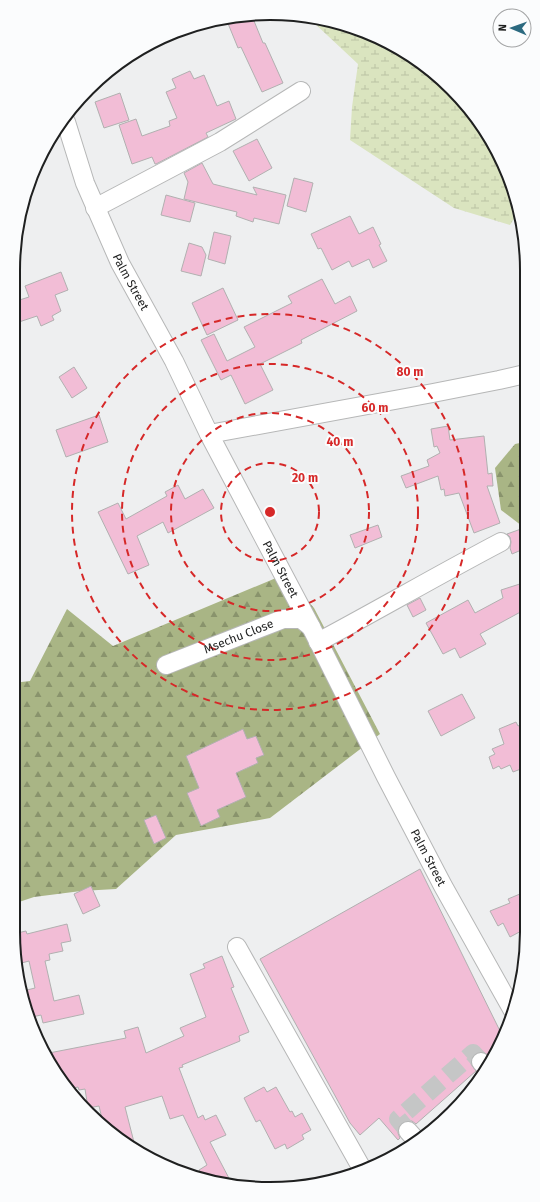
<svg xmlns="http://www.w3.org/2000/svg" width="540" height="1202" font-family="'Fira Sans',sans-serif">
<defs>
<pattern id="forest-firs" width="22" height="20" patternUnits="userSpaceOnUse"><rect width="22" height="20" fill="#a9b585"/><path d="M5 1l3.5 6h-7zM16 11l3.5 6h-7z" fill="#89936c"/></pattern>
<pattern id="wetland-marsh" width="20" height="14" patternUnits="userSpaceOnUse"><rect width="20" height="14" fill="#dae4bf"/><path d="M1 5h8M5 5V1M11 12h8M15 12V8" fill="none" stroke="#bbc3a4"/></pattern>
</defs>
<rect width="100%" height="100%" fill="#eeeff0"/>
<g fill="url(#forest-firs)">
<polygon points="525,442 526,529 501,510 495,468 515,444"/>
<polygon points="276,578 304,597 314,608 380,734 270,818 176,835 116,889 81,891 34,897 13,904 13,683 30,681 67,609 113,646"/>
</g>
<polygon fill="url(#wetland-marsh)" points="312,21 368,32 426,66 474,113 507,171 518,212 510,225 454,208 350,140 352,107 358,64"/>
<g fill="#f2bdd6" stroke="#b1b0b0">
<polygon points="252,16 263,43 265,43 283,83 262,92 241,47 238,48 227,21"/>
<polygon points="190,71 194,79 204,75 217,106 229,101 236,119 206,133 208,137 156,164 155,164 152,157 132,164 119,125 136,119 142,136 170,126 169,121 177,118 166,92 176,88 172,79"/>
<polygon points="120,93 129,120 104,128 95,102"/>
<polygon points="257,139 272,168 249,181 233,151"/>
<polygon points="202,163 213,184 257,195 253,187 286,195 279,224 254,218 253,222 236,216 237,212 184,199 188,182 184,173"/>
<polygon points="294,178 313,183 306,212 287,206"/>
<polygon points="166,195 195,203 190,222 161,215"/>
<polygon points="350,216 359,234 373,227 381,244 379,245 387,261 373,268 369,259 352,267 349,261 332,270 321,248 318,249 311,234"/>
<polygon points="214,232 231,236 225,264 208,259"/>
<polygon points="189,243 202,247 206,255 201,276 181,271"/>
<polygon points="61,272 68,290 55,295 61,311 52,316 54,320 41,326 37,316 13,324 13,302 29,297 25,286"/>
<polygon points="322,279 335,304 350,296 357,311 301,340 302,343 260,364 273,390 245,404 231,375 221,380 201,340 214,334 227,361 255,347 244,327 292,303 288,296"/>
<polygon points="223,288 238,320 207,335 192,303"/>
<polygon points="74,367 87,388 72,398 59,377"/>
<polygon points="99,415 108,442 66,457 56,430"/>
<polygon points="448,426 450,440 484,436 488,474 492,473 493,486 487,486 500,523 474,533 459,493 445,496 444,489 441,490 438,476 406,488 401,476 429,466 427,460 440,453 437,446 434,447 431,429"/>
<polygon points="178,485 185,499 203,489 214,508 168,533 163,522 137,536 149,565 128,574 98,512 118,503 126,519 167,496 165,492"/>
<polygon points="378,525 382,537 355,548 350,535"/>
<polygon points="521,529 526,541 526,548 512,554 510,548 511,542 510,537 507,534"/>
<polygon points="526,582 526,609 480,634 486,644 460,658 455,648 443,654 426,623 468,600 475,613 503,598 501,590"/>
<polygon points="420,598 426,610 413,617 407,605"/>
<polygon points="462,694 475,718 441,736 428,711"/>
<polygon points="516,722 518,726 526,722 526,767 513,772 510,765 501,769 499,766 493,769 489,757 495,754 492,749 504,744 499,729"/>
<polygon points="243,729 247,739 256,736 264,755 256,758 258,763 236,773 246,797 217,810 220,817 201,826 187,793 199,788 186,756"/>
<polygon points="156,815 166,838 154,844 144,820"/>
<polygon points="420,869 503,1037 491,1057 483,1052 478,1052 474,1054 471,1059 471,1064 476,1071 416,1124 412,1121 406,1121 401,1123 398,1128 398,1133 400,1138 398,1140 379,1118 360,1135 350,1123 260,959"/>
<polygon points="91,886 100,906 83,914 74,894"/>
<polygon points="527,891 527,928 510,937 503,923 498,926 490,911 510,903 508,899"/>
<polygon points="67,924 71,941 61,943 63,951 49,954 50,960 45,961 54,1001 79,995 84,1014 43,1023 41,1015 28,1018 27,1015 23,991 35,988 29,961 18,964 13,934 26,931 27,934"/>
<polygon points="222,956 234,987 231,988 249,1032 239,1036 240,1041 182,1065 183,1067 179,1068 198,1118 203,1115 205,1120 216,1115 226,1135 210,1142 232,1184 220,1184 203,1178 199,1170 207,1165 183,1115 170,1119 162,1096 125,1107 136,1150 103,1123 99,1106 88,1108 85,1089 79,1090 78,1087 70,1089 49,1053 126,1038 124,1031 138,1027 146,1053 184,1036 180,1028 206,1017 190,974 205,968 203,964"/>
<polygon points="264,1087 267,1092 276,1087 290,1112 292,1111 295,1117 302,1113 311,1130 302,1135 304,1139 287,1149 285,1144 275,1149 260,1120 256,1122 244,1098"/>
</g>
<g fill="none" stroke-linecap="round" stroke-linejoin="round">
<polyline stroke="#c5c6c6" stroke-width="18" stroke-dasharray="18 9" stroke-linecap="butt" points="408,1131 398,1119 473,1053 481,1062"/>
<defs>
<g id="minor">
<path id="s1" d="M66 122 85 183 120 263 174 361 209 434 311 627 386 777 443 886 512 1009"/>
<polyline points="95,208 220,142 301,91"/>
<polyline points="209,434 433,393 499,380 525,374"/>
<path d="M318 642C380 609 440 574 501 542"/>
<path id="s2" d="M166 665 283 619H301L311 627"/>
<polyline points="237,947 361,1167"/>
<polyline points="481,1062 485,1066"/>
<polyline points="408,1131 416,1140"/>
</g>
</defs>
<use href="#minor" stroke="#b6b7b7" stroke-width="20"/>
<use href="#minor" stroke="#fff" stroke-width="18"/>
</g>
<g fill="none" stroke="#d62828" stroke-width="2" stroke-dasharray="7 5">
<circle cx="270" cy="512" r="49"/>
<circle cx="270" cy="512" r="99"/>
<circle cx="270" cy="512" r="148"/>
<circle cx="270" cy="512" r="198"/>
</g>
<g text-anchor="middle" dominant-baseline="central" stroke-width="4" stroke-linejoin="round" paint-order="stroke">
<g font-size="12" fill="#1f2020" stroke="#fbfcfd">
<text stroke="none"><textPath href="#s1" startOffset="173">Palm Street</textPath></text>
<text stroke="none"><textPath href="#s1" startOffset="497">Palm Street</textPath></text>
<text stroke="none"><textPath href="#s2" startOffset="78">Msechu Close</textPath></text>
<text stroke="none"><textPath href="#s1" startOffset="821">Palm Street</textPath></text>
</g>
</g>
<path d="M0 0H540V1202H0ZM270 20H270A250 250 0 0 1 520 270V932A250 250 0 0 1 270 1182H270A250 250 0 0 1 20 932V270A250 250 0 0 1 270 20Z" fill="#fbfcfd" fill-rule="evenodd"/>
<path fill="none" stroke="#1f2020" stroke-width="2" d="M270 20H270A250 250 0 0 1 520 270V932A250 250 0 0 1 270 1182H270A250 250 0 0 1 20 932V270A250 250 0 0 1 270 20Z"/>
<circle cx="270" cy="512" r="6" fill="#d62828" stroke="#fbfcfd" stroke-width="2"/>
<g font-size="12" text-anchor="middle" font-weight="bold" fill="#d62828" stroke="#fbfcfd" stroke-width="4" stroke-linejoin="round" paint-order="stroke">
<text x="410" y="376">80 m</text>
<text x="375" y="412">60 m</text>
<text x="340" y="446">40 m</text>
<text x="305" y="482">20 m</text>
</g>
<g transform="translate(512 28) rotate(272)"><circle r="19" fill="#fbfcfd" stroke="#a3a4a5"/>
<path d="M0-3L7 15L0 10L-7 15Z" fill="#2c6a80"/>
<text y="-6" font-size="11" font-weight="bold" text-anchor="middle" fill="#1f2020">N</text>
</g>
</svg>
